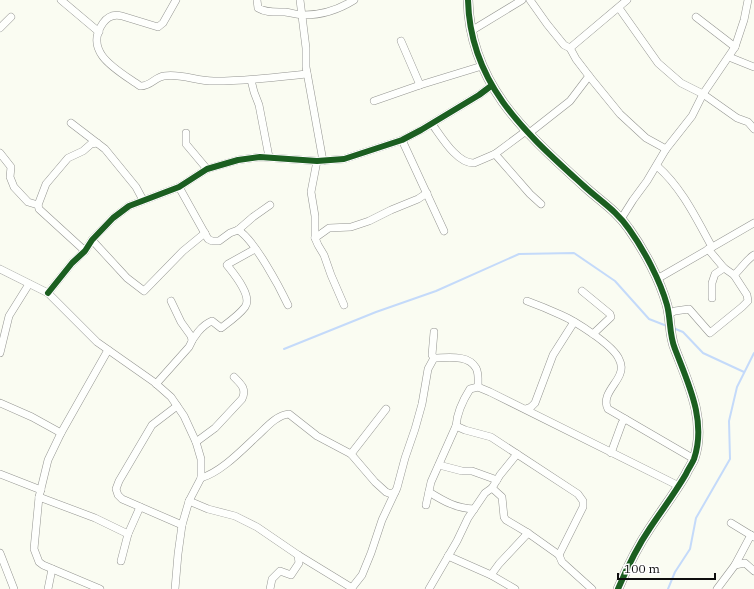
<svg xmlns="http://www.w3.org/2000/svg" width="754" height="589" font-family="'IBM Plex Serif',serif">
<rect width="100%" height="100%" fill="#fafcf2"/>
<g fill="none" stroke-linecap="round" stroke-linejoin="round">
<g stroke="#c4dafa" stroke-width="2">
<polyline points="673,328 683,332 703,353 744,372"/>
<polyline points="284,349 376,312 436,291 519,254 574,253 615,281 649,319 667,326"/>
<polyline points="668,589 675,572 690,549 696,518 730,459 729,421 737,387 754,353"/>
</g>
<defs>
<g id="minor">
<polyline points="61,0 99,32"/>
<path d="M176 0 163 23 158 27 122 16C115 14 108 16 103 23 82 53 119 71 140 86 150 87 155 77 164 76 182 73 198 82 216 81 246 81 277 77 307 74"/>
<path d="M257 0 258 8C266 13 276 12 285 12 292 13 298 15 304 15 322 15 338 10 354 0"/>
<polyline points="300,0 306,48 306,67 323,161"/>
<polyline points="530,0 547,24 564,45 570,48 576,59 589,76 620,114 646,138 666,149"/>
<polyline points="619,8 658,63 681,83 703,94 737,118 748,122 754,129"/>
<polyline points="696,17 735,47"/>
<polyline points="0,28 11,17"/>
<polyline points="471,31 522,0"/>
<polyline points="401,41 420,85"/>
<polyline points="570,48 627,0"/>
<polyline points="729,57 754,67"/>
<polyline points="251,80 254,92 259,105 269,157"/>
<polyline points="374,101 420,85 482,66"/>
<polyline points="71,123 105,149 136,187 143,200"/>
<path d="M432 124C441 136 457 164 474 163L495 154 526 131"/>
<polyline points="186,133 186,144 207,169"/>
<polyline points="528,134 570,101 589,76"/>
<polyline points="402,140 444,231"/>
<polyline points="0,153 11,167 10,177 14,187 28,202 38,205 39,209 85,251"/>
<polyline points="495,154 530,194 541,204"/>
<polyline points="317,161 311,192 315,216 315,238 318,245 324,255 331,275 344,305"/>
<path d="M657 166C682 188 696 218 712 247"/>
<polyline points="179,187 208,239 212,241 219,241 230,233 238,230 253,217 270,205"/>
<polyline points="38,205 46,184 68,158 83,151 91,144 97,143"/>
<polyline points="621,219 633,200 647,181 666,149 692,116 703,94 735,47 744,20 748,0"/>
<path d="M238 230C254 239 280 288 288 305"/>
<polyline points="315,238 329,228 351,227 369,221 391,210 418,199 427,193"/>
<polyline points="92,240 127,278 144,291 183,251 205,233"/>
<polyline points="708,249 724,268"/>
<polyline points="0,269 48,293 97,342 154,382 171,397 184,416 196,442 201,459 201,478 189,501 182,525 178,554 175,589"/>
<polyline points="657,279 754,223"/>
<polyline points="582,291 610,314 611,317 593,334"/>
<polyline points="48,293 72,263 85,251 92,240 113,218 129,206 179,187 207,169 238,160 260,157 317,161 344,159 402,140 421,130 479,95 491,86"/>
<path d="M712 298V283L715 274 724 268 734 275C741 269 746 260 754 255"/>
<polyline points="171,301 181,322 191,336 192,340"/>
<path d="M527 301C538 305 550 310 561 315 575 321 613 345 619 359 621 363 622 369 620 374 616 385 601 396 608 409L694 459"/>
<polyline points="668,314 675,311 689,309 710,333 742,307 748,301 747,295 734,275"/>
<polyline points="0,353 9,316 29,284"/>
<path d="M434 358C447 358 468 354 476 368 479 373 478 381 478 387"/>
<path d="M156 384 189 347C193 337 202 325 212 321L221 328C229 322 239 315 245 307 253 296 234 274 227 265L228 264 255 249"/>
<polyline points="0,403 32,417 61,433"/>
<polyline points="177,406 152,425 119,481 116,489 118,495 122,499 182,525"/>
<polyline points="526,409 531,407 535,403 553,355 574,322"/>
<polyline points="456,426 465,430 491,437 578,494 583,501 583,507 559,555"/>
<path d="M196 442 215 428 242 399C247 389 241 384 234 377"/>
<polyline points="611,453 622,423 625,419"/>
<polyline points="351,454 386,409"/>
<polyline points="439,465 462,471 472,471 497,480"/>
<polyline points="0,474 41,490"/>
<path d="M201 478C221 472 241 451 256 437 265 429 276 415 289 414L317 436 351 454 375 482 386 492 391 494 395 492"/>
<polyline points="492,488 502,497 504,517 506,520 528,533 559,555 562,562 592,589"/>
<path d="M429 492C445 502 456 508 474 509"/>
<polyline points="39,497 95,518 128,534"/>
<polyline points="189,501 208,509 235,516 257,527 298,555 352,588"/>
<path d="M426 505 431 482 456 426C457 413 463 400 470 389L478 387 490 392 679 486"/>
<polyline points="731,523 754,537"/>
<polyline points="0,553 14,589"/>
<polyline points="448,556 491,575 515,589"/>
<polyline points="121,561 128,534 140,507"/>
<polyline points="735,565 751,535"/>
<polyline points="491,575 499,564 528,533"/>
<polyline points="48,589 52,569"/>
<polyline points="100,589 43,565 39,562 34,549 39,497 48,460 61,433 108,350"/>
<polyline points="270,589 272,579 280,571 291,575 299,563 298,555"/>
<polyline points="351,589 362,575 371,553 382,520 397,488 405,458 415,429 422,404 428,369 434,358 432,355 434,332"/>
<polyline points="429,589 457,541 468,518 485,493 492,488 500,475 517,454"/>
<polyline points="717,589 735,565 745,563 754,571"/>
</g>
<path id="tertiary" d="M468 0C470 85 526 133 584 186 599 200 617 211 629 229 644 250 660 280 667 305 671 320 669 335 675 349 688 383 707 421 694 459 692 464 688 469 686 474 675 493 662 510 650 528 637 547 627 568 618 589"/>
</defs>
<use href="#minor" stroke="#949591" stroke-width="8"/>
<use href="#tertiary" stroke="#949591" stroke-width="10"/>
<use href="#minor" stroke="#fefffd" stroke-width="7"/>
<use href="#tertiary" stroke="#fefffd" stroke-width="9"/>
<defs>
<g id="cycleway">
<path d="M468 0C470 85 526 133 584 186 599 200 617 211 629 229 644 250 660 280 667 305 671 320 669 335 675 349 688 383 707 421 694 459 692 464 688 469 686 474 675 493 662 510 650 528 637 547 627 568 618 589"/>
<polyline points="48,293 72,263 85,251 92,240 113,218 129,206 179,187 207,169 238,160 260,157 317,161 344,159 402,140 421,130 479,95 491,86"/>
</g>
</defs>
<use href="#cycleway" stroke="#fff" stroke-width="8"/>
<use href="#cycleway" stroke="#1b5e20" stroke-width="6"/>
</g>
<path d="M618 573v6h97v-6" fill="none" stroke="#0e0e0e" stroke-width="2"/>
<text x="624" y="573" font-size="12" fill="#0e0e0e" stroke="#ffffff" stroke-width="3" paint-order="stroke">100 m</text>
</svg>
